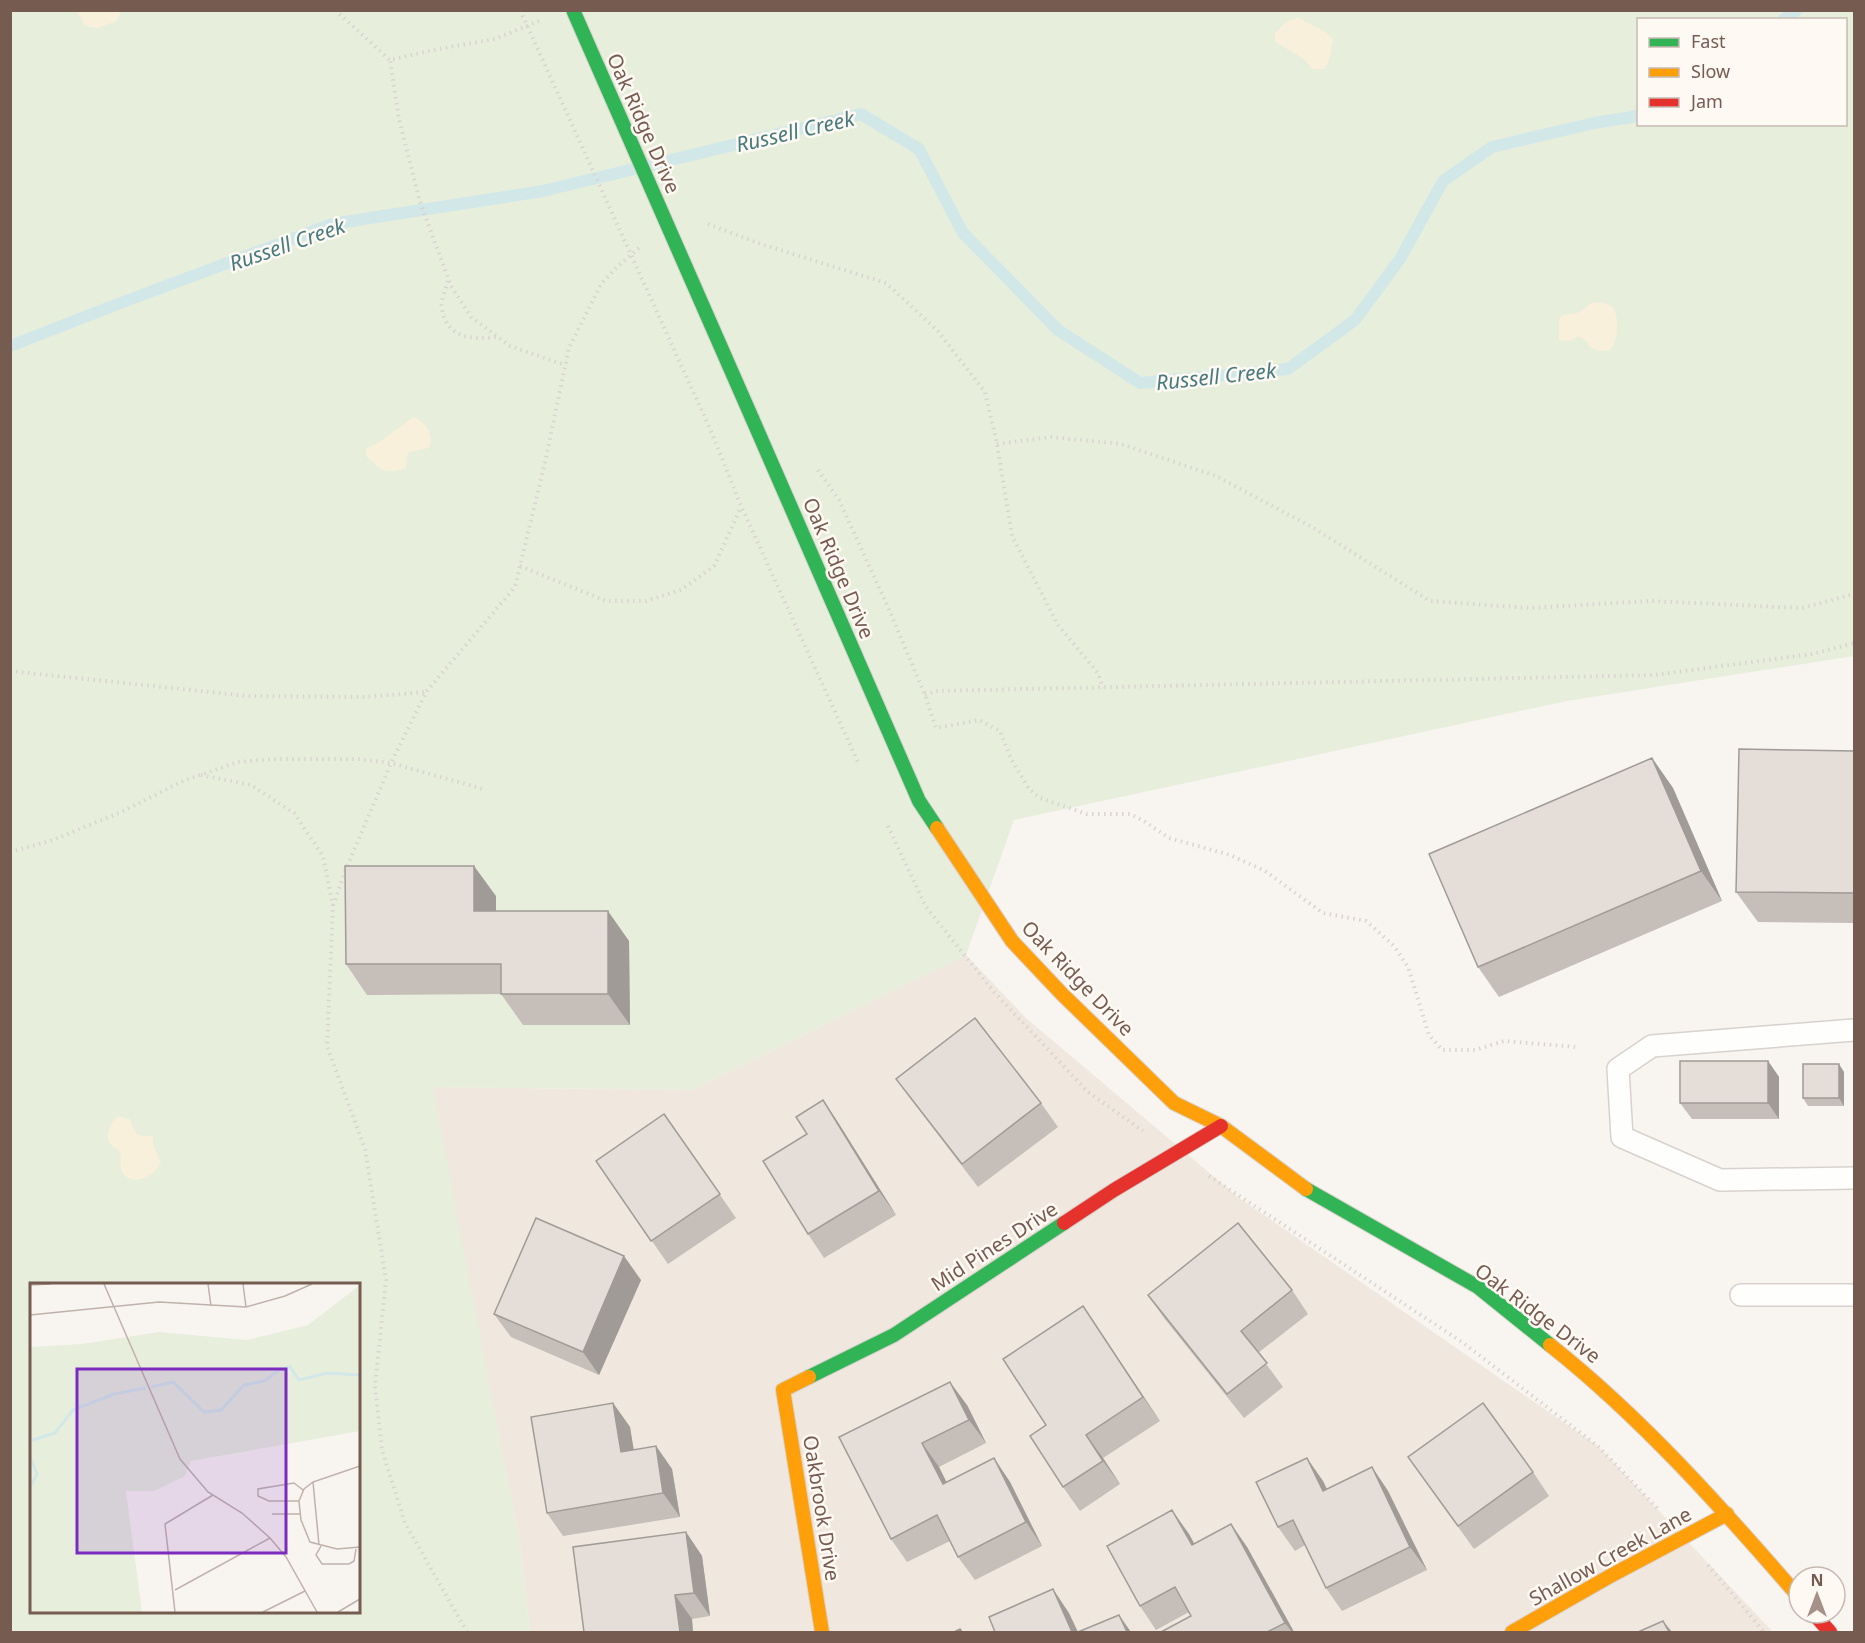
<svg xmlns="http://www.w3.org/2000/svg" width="1865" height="1643" font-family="'Noto Sans',sans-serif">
<rect width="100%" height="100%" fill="#f8f5f0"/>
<polygon fill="#f0e7de" points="966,955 1026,1018 1238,1197 1598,1446 1773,1632 530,1632 520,1545 432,1087 692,1090"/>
<path fill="#e7eedc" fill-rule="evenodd" d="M11 11H1854V656L1567 701 1014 820 966 955 692 1090 433 1087 520 1545 530 1632H11ZM1638 20H1846V124H1638ZM32 1284H358V1612H32Z"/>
<g fill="#f8f0db">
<polygon points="121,11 117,21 97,28 85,26 78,13 78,10"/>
<path d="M1298 17C1310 26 1324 28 1333 39L1329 60 1324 69H1312C1302 53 1288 52 1275 41V33L1285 23Z"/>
<path d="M1601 302 1613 307C1619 319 1619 339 1610 350L1600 351 1591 348 1586 341 1578 336 1570 341 1559 340V319L1563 315 1578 313 1591 303Z"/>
<path d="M413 417C426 422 435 434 429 448L408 452 406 468C384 475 382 471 366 456V449L381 441Z"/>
<path d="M118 1116 130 1119C136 1136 136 1136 153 1136V1145L161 1162C160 1162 157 1170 156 1170 148 1179 130 1185 123 1173 118 1166 123 1157 119 1150 102 1144 107 1126 118 1116Z"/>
</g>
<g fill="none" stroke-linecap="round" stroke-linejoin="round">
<g stroke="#d2e8e8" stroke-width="12">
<polyline points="1783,20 1797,10"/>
<polyline points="10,346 123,302 332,224 543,191 861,114 919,149 963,233 1058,330 1140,383 1288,369 1355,320 1400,259 1443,181 1492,147 1594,123 1638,116"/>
</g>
<defs>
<g id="lane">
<polyline points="1854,1030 1652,1046 1618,1069 1622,1137 1720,1180 1854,1178"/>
<polyline points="1741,1295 1854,1295"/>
</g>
<g id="fast">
<polyline points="752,418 919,801 937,828"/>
<polyline points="1306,1189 1478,1287 1550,1345"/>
<polyline points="809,1377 894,1335 1064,1223"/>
</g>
<g id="slow">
<polyline points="937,828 1012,941 1062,994 1174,1103 1221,1126 1306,1189"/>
<path d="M1550 1345C1642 1418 1722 1508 1799 1597"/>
<polyline points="809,1377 783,1390 822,1632"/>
<polyline points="1512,1632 1612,1575 1727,1514"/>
</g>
<g id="jam">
<polyline points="1064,1223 1114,1190 1221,1126"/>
<polyline points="1813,1613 1830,1632"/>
</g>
</defs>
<use href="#lane" stroke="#d8d2ce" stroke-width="24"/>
<use href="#fast" stroke="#d8d2cd" stroke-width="16"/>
<use href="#slow" stroke="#d8d2cd" stroke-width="16"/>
<use href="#jam" stroke="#d8d2cd" stroke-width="16"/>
<g stroke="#dad4d0" stroke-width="4" stroke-dasharray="1.5 4.5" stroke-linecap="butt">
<polyline points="335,10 390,60"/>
<polyline points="539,21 495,39 438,49 390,60 399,119 420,202 451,286 471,317 510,346 565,365"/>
<polyline points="708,224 758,243 886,283 937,330 985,392 997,444 1012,536 1058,625 1098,673 1103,688"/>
<path d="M448 281C446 289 440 300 442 309 447 339 473 340 497 337"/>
<polyline points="711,431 741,506 858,762"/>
<polyline points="997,444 1051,437 1121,444 1216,476 1312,527 1430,601 1530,608 1650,601 1802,608 1854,594"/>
<polyline points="818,470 839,500 887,605 925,695 936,728 979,720 1000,731 1011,759 1029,789 1040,798 1087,814 1130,814 1144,821 1169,838 1230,855 1265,871 1323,913 1366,921 1394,946 1408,967 1429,1035 1442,1050 1475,1050 1504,1041 1577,1047"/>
<polyline points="520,566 606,601 646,601 681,590 714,566 741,507"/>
<polyline points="10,671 248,696 365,697 425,692"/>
<polyline points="925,695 935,691 1654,675 1812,654 1854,643"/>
<polyline points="201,775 251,785 294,813 323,856 333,906"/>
<polyline points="888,826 926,907 994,992 1088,1092 1143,1131"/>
<polyline points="10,852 50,841 119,813 183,781 238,762 274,759 357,759 391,763 483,789"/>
<polyline points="1209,1176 1462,1342 1599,1447 1659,1510"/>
<polyline points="1708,1565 1764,1632"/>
<polyline points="467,1632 405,1523 382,1450 375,1386 386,1280 365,1149 327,1046 333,906 346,869 391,763 426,692 515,587 545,462 569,348 601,284 617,267 639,248"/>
</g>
<use href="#lane" stroke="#fefefd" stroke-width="21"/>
<use href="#fast" stroke="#30b455" stroke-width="14"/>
<use href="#slow" stroke="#ff9f0a" stroke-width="14"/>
<use href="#jam" stroke="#e5322d" stroke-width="14"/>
<defs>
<polyline id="fast-bridge" points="573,10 752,418"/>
</defs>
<use href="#fast-bridge" stroke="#d8d2cd" stroke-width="16" stroke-linecap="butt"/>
<polyline stroke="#dad4d0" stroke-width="4" stroke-dasharray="1.5 4.5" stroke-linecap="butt" points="520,10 711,431"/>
<use href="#fast-bridge" stroke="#30b455" stroke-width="14"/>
</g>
<g fill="#c5beb9">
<polygon points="1854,751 1854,923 1758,922 1736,892"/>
<polygon points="1652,758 1673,788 1722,901 1499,997 1478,967"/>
<polygon points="496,896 496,911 629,941 630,1025 523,1025 501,994 367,995 346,964"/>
<polygon points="1768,1061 1779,1077 1779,1119 1692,1119 1680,1103"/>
<polygon points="1844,1072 1844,1106 1808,1106 1803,1098"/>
<polygon points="896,1079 1041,1103 1058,1127 978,1187 913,1102"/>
<polygon points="823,1100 839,1124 896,1215 824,1258 808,1234 807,1134"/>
<polygon points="664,1114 736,1218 668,1264 596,1161"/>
<polygon points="641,1280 599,1375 511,1337 494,1314"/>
<polygon points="1292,1290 1308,1314 1258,1353 1283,1387 1244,1418 1164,1318 1148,1295"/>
<polygon points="1083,1306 1160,1421 1103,1458 1120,1484 1080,1511 1063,1487 1046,1425"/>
<polygon points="613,1403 630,1427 633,1450 656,1446 672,1469 680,1517 563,1536 547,1513"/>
<polygon points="967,1405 986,1443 939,1467 946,1482 994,1458 1010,1482 1042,1546 975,1580 958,1557 950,1541 907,1562 891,1539 839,1437"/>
<polygon points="1372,1467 1388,1491 1427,1570 1342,1611 1326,1588 1305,1545 1295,1551 1278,1527 1323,1481 1327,1489"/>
<polygon points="1533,1472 1549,1496 1474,1549 1425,1481"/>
<polygon points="1231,1524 1247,1547 1294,1632 1161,1632 1191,1616 1189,1612 1156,1630 1140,1606 1189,1534 1194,1544"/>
<polygon points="686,1532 702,1556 710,1616 692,1619 693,1632 584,1632"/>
</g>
<g fill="#a09b96">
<polygon points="1652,758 1673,788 1722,901 1701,871"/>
<polygon points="474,866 496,896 496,942 474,911"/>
<polygon points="608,911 629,941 630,1025 608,994"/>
<polygon points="1768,1061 1779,1077 1779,1119 1768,1103"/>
<polygon points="1839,1064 1844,1072 1844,1106 1839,1098"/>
<polygon points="823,1100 839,1124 896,1215 879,1191"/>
<polygon points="624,1256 641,1280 599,1375 583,1352"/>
<polygon points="1083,1306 1099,1330 1160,1421 1143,1397"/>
<polygon points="950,1382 967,1405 986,1443 969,1420"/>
<polygon points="613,1403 630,1427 638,1475 621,1452"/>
<polygon points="1086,1435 1103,1458 1120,1484 1103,1461"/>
<polygon points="922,1443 939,1467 959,1507 943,1484"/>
<polygon points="656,1446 672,1469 680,1517 663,1493"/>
<polygon points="994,1458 1010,1482 1042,1546 1026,1522"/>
<polygon points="1307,1458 1323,1481 1339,1515 1323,1491"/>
<polygon points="1372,1467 1388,1491 1427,1570 1410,1547"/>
<polygon points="1172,1510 1189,1534 1208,1569 1192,1545"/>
<polygon points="1231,1524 1247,1547 1294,1632 1292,1632 1285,1623"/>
<polygon points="686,1532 702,1556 710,1616 694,1593"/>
<polygon points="1053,1589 1069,1613 1078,1632 1072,1632"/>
<polygon points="675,1595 692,1619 693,1632 680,1632"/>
<polygon points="1119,1615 1131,1632 1127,1632"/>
<polygon points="1663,1621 1672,1632 1669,1632"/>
</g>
<g fill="#e5ddd7" stroke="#a09b96" stroke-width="1.5">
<polygon points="1739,749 1854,751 1854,893 1736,892"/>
<polygon points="1652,758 1701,871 1478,967 1429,854"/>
<polygon points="345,866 474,866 474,911 608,911 608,994 501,994 501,964 346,964"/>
<polygon points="975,1018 1041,1103 962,1164 896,1079"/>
<rect x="1680" y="1061" width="88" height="42"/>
<rect x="1803" y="1064" width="36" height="34"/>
<polygon points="823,1100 879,1191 808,1234 763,1161 807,1134 796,1117"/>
<polygon points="664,1114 720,1194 651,1241 596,1161"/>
<polygon points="536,1218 624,1256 583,1352 494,1314"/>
<polygon points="1238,1223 1292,1290 1241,1331 1267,1363 1227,1394 1148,1295"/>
<polygon points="1083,1306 1143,1397 1086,1435 1103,1461 1063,1487 1030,1436 1046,1425 1003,1359"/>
<polygon points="950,1382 969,1420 922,1443 943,1484 994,1458 1026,1522 958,1557 937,1515 891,1539 839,1437"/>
<polygon points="613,1403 621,1452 656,1446 663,1493 547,1513 531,1417"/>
<polygon points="1483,1403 1533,1472 1458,1526 1408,1457"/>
<polygon points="1307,1458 1323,1491 1372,1467 1410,1547 1326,1588 1293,1520 1278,1527 1256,1482"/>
<polygon points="1172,1510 1192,1545 1231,1524 1285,1623 1267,1632 1161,1632 1191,1616 1175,1587 1140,1606 1107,1546"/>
<polygon points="686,1532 694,1593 675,1595 680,1632 584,1632 573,1547"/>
<polygon points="1053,1589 1072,1632 995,1632 989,1617"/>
<polygon points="1119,1615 1127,1632 1078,1632"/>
<polygon points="1663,1621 1669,1632 1638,1632"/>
<polygon points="960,1629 962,1632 954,1632"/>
</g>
<g text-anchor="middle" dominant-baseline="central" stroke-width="5" stroke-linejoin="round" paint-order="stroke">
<g font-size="20" fill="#765b50" stroke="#fef9f3">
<text transform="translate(644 123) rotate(66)">Oak Ridge Drive</text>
<text transform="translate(839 568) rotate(67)">Oak Ridge Drive</text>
<text transform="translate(1078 978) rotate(46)">Oak Ridge Drive</text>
<text transform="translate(994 1246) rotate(-33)">Mid Pines Drive</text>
<text transform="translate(1538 1313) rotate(37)">Oak Ridge Drive</text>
<text transform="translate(822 1508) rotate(81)">Oakbrook Drive</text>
<text transform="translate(1610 1556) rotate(-29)">Shallow Creek Lane</text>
</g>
<g font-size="21" font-style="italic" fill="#477b80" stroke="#fef9f3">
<text transform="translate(795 131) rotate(-13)">Russell Creek</text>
<text transform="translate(287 244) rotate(-19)">Russell Creek</text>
<text transform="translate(1216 376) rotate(-6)">Russell Creek</text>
</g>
</g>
<g transform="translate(30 1283)">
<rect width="330" height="330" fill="#f8f5f0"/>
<path d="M330 2V148L161 178 155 193 124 208H96L112 329H0V64L52 61 129 49 217 57 278 42Z" fill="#e7eedc"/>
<path fill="none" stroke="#d2e8e8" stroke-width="3" d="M121 104 143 99 174 129 191 127 214 102 234 98 251 86 260 84 269 97 297 90 330 92M0 158 25 150 43 127 84 111 116 105M0 174 7 191 0 204"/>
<path fill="none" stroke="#c0b2ab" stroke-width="1.5" d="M74 1 150 176 178 209 212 230 240 255 256 274 287 329M178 1 181 23M213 1 216 24M0 2 21 1M0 32 129 19 216 24 255 13 282 1M283 199 274 206 269 218 271 237 280 259 307 266 330 264M269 218H239L228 213V206L264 200 273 207M242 231H270M289 262 283 199 330 183M291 263 286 272 292 281H319L324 278 326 266M145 307 240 255M145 329 135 241 183 212M233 329 275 308M308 329 330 316"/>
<path fill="#7b2cbf" fill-opacity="0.15" stroke="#7b2cbf" stroke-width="3" d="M47 86H256V270H47Z"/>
<rect width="330" height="330" fill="none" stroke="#765b50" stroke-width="3"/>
</g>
<rect width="1865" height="1643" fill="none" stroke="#765b50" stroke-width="24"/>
<rect x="1637" y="18" width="210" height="108" fill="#fef9f3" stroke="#c8bab2" stroke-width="1.5"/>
<rect x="1649" y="38" width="30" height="9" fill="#30b455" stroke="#c8bab2" stroke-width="1.5"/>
<text x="1691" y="48" font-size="18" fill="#765b50">Fast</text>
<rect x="1649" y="68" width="30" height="9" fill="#ff9f0a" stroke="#c8bab2" stroke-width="1.5"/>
<text x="1691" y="78" font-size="18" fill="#765b50">Slow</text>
<rect x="1649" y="98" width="30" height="9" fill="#e5322d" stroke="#c8bab2" stroke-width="1.5"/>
<text x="1691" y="108" font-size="18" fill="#765b50">Jam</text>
<g transform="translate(1817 1595)"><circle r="28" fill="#fef9f3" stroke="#c8bab2" stroke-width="1.5"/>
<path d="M0-4.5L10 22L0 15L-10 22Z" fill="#a49188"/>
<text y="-9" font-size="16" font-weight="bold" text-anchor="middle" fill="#765b50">N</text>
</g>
</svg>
